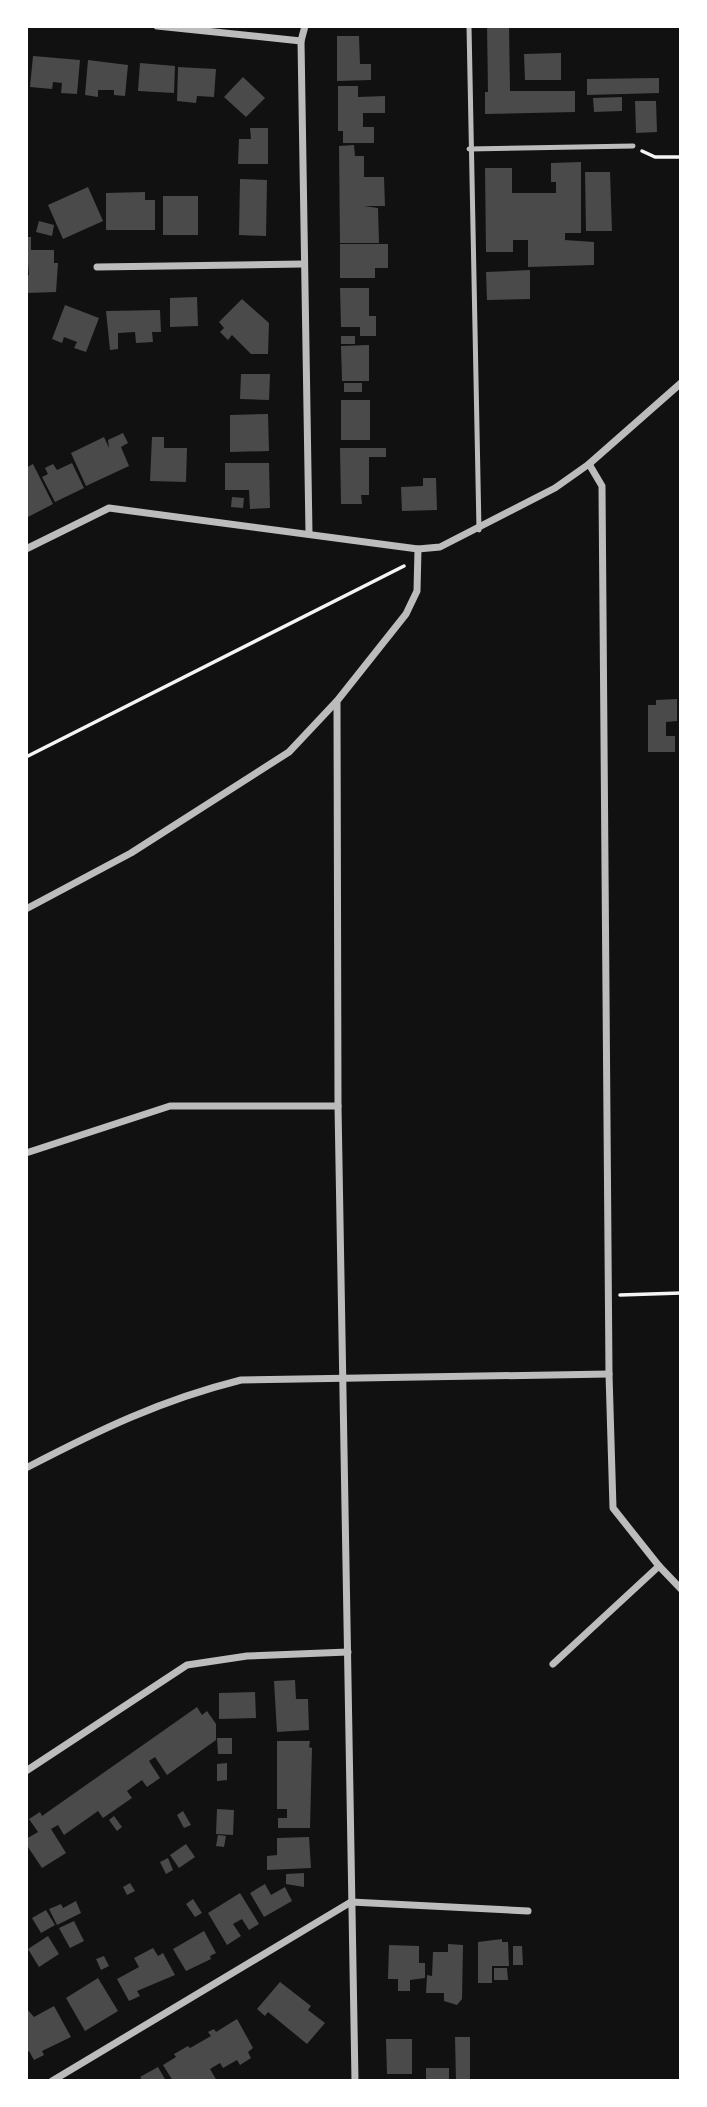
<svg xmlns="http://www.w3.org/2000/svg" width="707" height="2107" font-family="Ubuntu,sans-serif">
<rect width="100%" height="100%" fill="#111"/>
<g fill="#4a4a4a">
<polygon points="487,26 509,26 510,91 575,91 575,112 485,114 485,92 488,92"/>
<polygon points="337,36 359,36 360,64 371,64 371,80 337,81"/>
<polygon points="561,53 561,80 525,80 524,54"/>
<polygon points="33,56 80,60 77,94 61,93 62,83 53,82 52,89 30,87"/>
<polygon points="88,60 128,65 125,96 114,95 114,90 98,90 98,97 85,95"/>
<polygon points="140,63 175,66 174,93 138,91"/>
<polygon points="178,67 216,69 214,97 197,96 196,103 177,101"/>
<polygon points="243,77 265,98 246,117 224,97"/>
<polygon points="659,78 659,93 587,95 587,79"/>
<polygon points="338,86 358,86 358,97 385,96 385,113 363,113 363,127 374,127 374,143 343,143 343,131 338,131"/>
<polygon points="622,97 622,111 594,112 593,98"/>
<polygon points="635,101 656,101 657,132 636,133"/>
<polygon points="250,128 268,128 268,164 238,164 239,139 251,139"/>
<polygon points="354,145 355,156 364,156 364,177 384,177 385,206 364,206 378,208 379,243 340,243 339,146"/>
<polygon points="581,162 581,233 565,233 565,240 594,242 594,265 528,267 528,240 513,240 513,252 486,252 485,168 512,168 512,193 556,193 556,182 551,182 551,163"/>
<polygon points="585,172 610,172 612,231 586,231"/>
<polygon points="240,179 267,180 266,236 239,235"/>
<polygon points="88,187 103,221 63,239 48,205"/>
<polygon points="145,192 145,200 155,200 155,230 106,230 106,193"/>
<rect x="163" y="196" width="35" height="39"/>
<polygon points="39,221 54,225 52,236 36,232"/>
<polygon points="26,237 31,237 31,250 54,250 54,263 58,263 56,292 26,293 26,275 29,275"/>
<polygon points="340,244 388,244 388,268 375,268 375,278 340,278"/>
<polygon points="530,270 530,299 487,300 486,272"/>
<polygon points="340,288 369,288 369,316 376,316 376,336 360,336 360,327 341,327"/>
<polygon points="197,297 198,326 170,327 170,298"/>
<polygon points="242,299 269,323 268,354 251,354 232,335 228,340 220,332 224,328 219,322"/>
<polygon points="65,305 99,318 86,352 74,348 77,342 64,337 62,343 52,339"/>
<polygon points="160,310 161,332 152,332 153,342 136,343 135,332 118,333 118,349 110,350 106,311"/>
<rect x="341" y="336" width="14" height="8"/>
<polygon points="369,345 369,381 342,381 341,346"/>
<polygon points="241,374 270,374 269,400 240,399"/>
<rect x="344" y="383" width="18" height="9"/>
<rect x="341" y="400" width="29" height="40"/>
<polygon points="268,414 269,451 230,452 230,415"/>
<polygon points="123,433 128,443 121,447 129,466 86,486 71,453 104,437 109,448 108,440"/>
<polygon points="152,437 164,437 164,448 187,448 186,482 150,481"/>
<polygon points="340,448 386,448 386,457 369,457 369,495 361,495 362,504 341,504"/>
<polygon points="72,463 84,488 55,502 42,477 48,474 45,468 53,464 57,470"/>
<polygon points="225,463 269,463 270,508 250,509 249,490 225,490"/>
<polygon points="33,464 53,504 26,518 26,468"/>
<polygon points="423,478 436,478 437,510 402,511 401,487 423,486"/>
<polygon points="232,497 244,498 243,508 231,507"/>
<polygon points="677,699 677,721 666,722 666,736 675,736 675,752 648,752 648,705 656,705 656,700"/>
<polygon points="295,1680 296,1699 308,1699 309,1730 277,1732 274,1681"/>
<polygon points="255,1692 256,1718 219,1719 219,1693"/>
<polygon points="197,1707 202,1715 207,1711 216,1724 216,1740 167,1775 155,1757 149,1761 160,1778 147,1787 142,1780 127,1791 132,1798 103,1818 98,1811 64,1835 58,1825 51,1829 66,1853 42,1868 26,1844 26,1839 38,1832 29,1819 40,1812 42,1816"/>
<polygon points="217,1738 232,1738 232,1754 218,1754"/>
<polygon points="277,1741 310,1741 309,1747 312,1748 310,1828 278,1828 278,1818 287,1818 287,1809 277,1809"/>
<polygon points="227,1763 227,1780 217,1781 217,1764"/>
<polygon points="217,1809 234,1810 233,1835 216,1834"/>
<polygon points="183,1811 191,1825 184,1828 177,1815"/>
<polygon points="114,1816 122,1827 117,1831 109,1820"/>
<polygon points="218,1835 226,1836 224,1847 216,1846"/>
<polygon points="309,1837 311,1868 267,1870 267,1856 277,1855 277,1838"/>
<polygon points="186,1844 195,1857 179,1868 170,1855"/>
<polygon points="168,1858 173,1870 166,1874 160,1862"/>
<polygon points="304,1873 304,1887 286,1884 286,1874"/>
<polygon points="130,1883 135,1891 127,1895 123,1887"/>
<polygon points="265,1884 271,1895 285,1887 292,1901 264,1917 250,1893"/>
<polygon points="240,1893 259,1924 249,1930 242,1919 233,1924 241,1936 227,1945 208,1913"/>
<polygon points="193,1899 202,1913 195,1917 186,1904"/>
<polygon points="76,1901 81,1913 57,1925 49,1909 61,1904 63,1908"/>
<polygon points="46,1910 55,1925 41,1933 32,1918"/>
<polygon points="74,1921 84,1941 70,1948 59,1928"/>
<polygon points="204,1931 216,1953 210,1956 211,1959 186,1971 173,1949"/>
<polygon points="48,1936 59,1954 39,1967 28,1949"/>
<polygon points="502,1939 502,1942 508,1942 509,1966 492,1966 492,1983 478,1983 478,1942"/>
<polygon points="448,1944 463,1945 462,1999 457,2005 444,2001 444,1993 426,1993 427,1975 432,1976 433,1952 448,1952"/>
<polygon points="389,1945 419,1946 419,1963 425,1963 425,1978 410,1980 410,1991 398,1991 398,1979 388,1979"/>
<polygon points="513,1946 522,1946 523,1965 513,1965"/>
<polygon points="153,1948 158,1956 163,1953 175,1975 137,1991 140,1996 129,2001 117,1979 139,1967 134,1958"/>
<polygon points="104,1956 109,1966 101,1970 96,1959"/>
<polygon points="494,1968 507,1968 508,1980 494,1980"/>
<polygon points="98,1978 118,2011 85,2031 66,1998"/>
<polygon points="280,1982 311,2006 308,2010 325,2023 307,2044 268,2012 265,2016 257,2009"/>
<polygon points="54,2006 71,2037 42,2051 44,2055 34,2060 29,2051 26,2053 26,2008 34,2017"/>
<polygon points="237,2019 253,2048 248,2052 251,2058 240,2065 237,2060 223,2068 220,2063 210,2069 217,2081 173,2081 163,2065 176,2057 174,2054 188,2046 190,2048 211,2036 208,2032 214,2029 216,2032"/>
<polygon points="455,2037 470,2037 470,2081 456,2081"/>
<polygon points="386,2039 412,2039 412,2074 387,2074"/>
<polygon points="158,2067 166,2081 143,2081 140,2077"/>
<rect x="426" y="2068" width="23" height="11"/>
</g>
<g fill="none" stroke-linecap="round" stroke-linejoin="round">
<g stroke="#f5f5f5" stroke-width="3.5">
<polyline points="642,151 655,157 681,157"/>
<polyline points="26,757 404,566"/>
<polyline points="620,1295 681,1293"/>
</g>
<g stroke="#bcbcbc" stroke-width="5">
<polyline points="469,26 479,530"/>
<polyline points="469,149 633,146"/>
</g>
<g stroke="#bcbcbc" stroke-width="7">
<polyline points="157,26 301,41"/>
<polyline points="305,26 301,41 309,533"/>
<polyline points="97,267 303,264"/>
<polyline points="589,464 602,486 609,1374 613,1508 659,1566 681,1589"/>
<polyline points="26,549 109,508 418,549 440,547 555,488 589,464 681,383"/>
<polyline points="26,909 131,853 289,752 336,702"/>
<polyline points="26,1153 170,1106 338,1106"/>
<path d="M26 1468C99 1430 161 1400 241 1380L609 1374"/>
<polyline points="553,1664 659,1566"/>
<polyline points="26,1771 187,1665 247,1656 348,1652"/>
<polyline points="52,2081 351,1902 528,1911"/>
<polyline points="355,2081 338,1106 337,701 406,614 417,591 418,549"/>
</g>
</g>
<rect width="707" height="2107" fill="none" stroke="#ffffff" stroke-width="56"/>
</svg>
